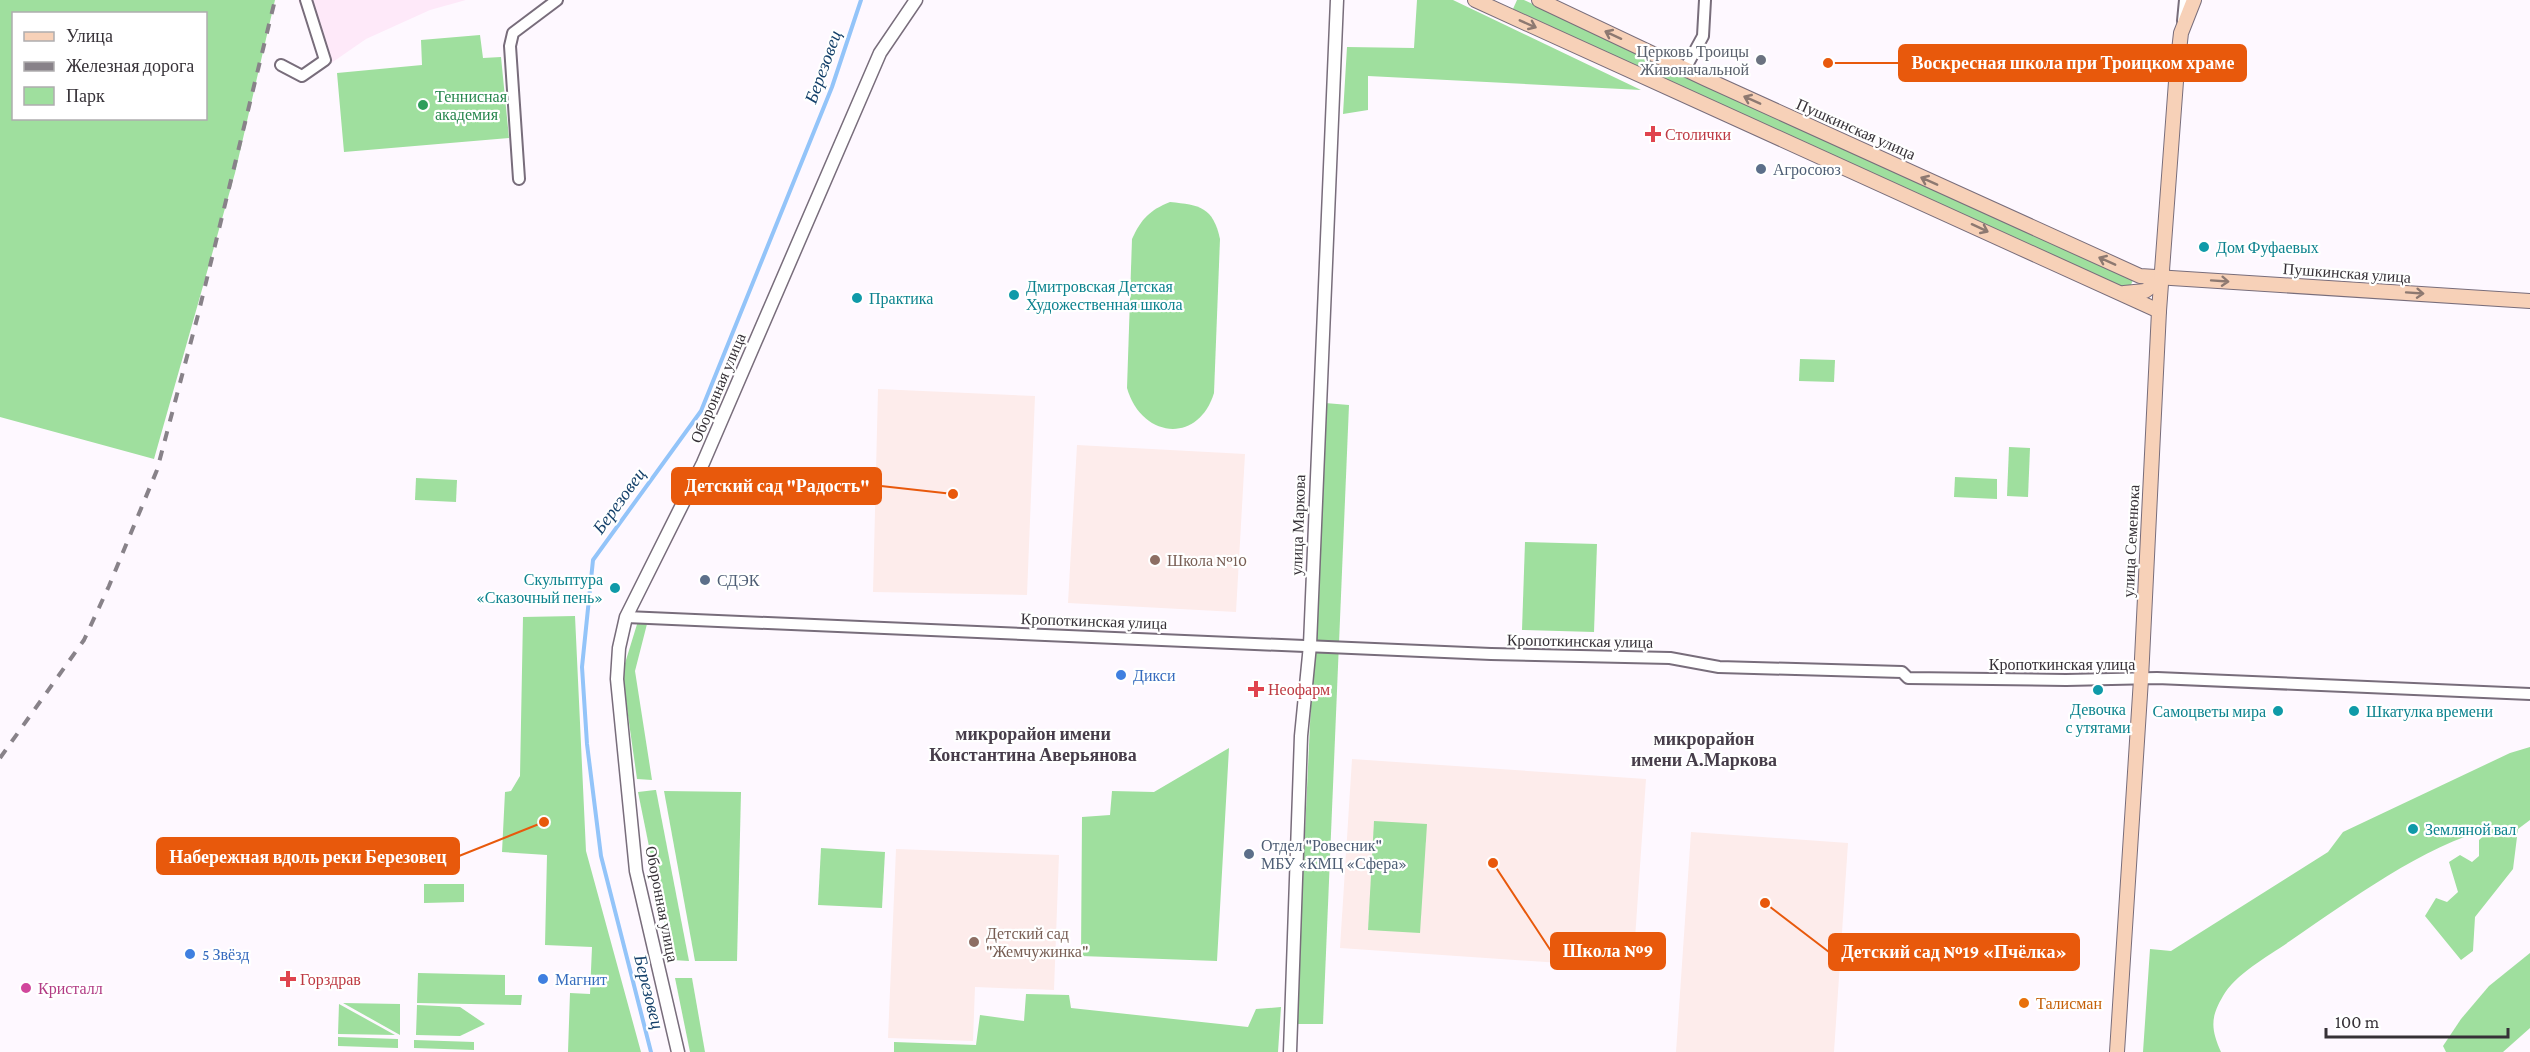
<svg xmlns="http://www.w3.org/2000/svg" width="2530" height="1052" font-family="'Crimson Pro',serif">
<rect width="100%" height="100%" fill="#fef8ff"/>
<polygon fill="#fee9f9" points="298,0 466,0 430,10 366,39 324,68"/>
<g fill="#fdeceb">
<polygon points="878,389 1035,396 1027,595 873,592"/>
<polygon points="1077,445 1245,454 1236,612 1068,603"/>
<polygon points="1352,759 1646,779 1633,968 1340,948"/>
<polygon points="1691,832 1848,843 1834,1052 1676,1052"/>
<polygon points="896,849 1059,855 1054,990 975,987 973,1041 888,1038"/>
</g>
<g fill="#9fdf9e" fill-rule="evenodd">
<path d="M0 0H275L235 173 154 459 0 417ZM14 14H206V118H14Z"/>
<polygon points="1417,0 1453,0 1641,90 1368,76 1368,110 1343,114 1347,47 1414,48"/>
<polygon points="1517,0 1524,0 2133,280 2128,292 1513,9"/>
<polygon points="480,35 483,58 501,57 509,138 344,152 337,73 422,65 421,40"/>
<path d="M1170 202C1200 205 1213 207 1220 239L1214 393C1198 445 1141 438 1127 388L1132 239C1141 219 1150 210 1170 202Z"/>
<polygon points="1800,359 1835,360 1834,382 1799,381"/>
<polygon points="1325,403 1349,405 1323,1024 1296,1024"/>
<polygon points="2009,447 2030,448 2028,497 2007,496"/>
<polygon points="1955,477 1997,479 1997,499 1954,497"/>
<polygon points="416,478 457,480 456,502 415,500"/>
<polygon points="1525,542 1597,544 1594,632 1522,630"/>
<polygon points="575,616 586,851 641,1052 568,1052 570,993 590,994 592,947 545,945 547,855 502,852 505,792 511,791 520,776 523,617"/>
<polygon points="638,621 647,624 635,671 652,780 637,779 622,673"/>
<path d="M2530 747V820L2518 829 2513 869 2475 917 2473 951 2461 960 2425 916 2436 898 2447 902 2458 892 2449 862 2460 855 2472 862 2479 856V840L2494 827C2421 847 2352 899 2290 941 2270 955 2235 974 2223 996 2210 1018 2211 1029 2221 1052H2143L2150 949 2171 951 2328 852 2343 832 2510 753Z"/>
<polygon points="1229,748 1217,961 1081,956 1082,817 1110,815 1112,791 1154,792"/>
<polygon points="655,790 656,790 689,961 672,960 638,792"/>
<polygon points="664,791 741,792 737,961 695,961"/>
<polygon points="1374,821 1427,824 1420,933 1368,930"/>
<polygon points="821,848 885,852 882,908 818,905"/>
<polygon points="424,884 464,884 464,902 424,903"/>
<polygon points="2530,953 2530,1028 2503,1052 2446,1052 2443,1046 2461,1019 2489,986"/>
<polygon points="418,973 505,975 505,995 522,995 521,1005 417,1003"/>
<polygon points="675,978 692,978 705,1052 690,1052"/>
<polygon points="1026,994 1069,995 1071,1008 1248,1027 1256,1009 1281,1007 1278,1052 894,1052 894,1042 976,1045 980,1015 1024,1021"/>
<polygon points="343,1003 400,1004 400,1035"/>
<polygon points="339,1004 395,1035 338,1034"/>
<polygon points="417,1005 460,1007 485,1024 460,1036 416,1035"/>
<polygon points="338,1037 398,1039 398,1048 338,1046"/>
<polygon points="414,1040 474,1042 474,1050 414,1048"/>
</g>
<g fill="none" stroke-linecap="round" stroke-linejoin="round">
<polyline stroke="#93c4f9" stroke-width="4" points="651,1052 601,856 587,744 582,667 593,560 701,411 832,87 861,0"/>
<defs>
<g id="minor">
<polyline points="2183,21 2185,0"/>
<polyline points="281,65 302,76 325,60 306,0"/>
<polyline points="1685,69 1703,36 1705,0"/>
<polyline points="519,179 510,46 513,33 557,0"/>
<polyline points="626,617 1491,654 1670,658 1719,667 1902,672 1908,678 2066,680 2157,678 2530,694"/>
</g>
<g id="tertiary">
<polyline points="678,1052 636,871 617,679 619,648 626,617 703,463 880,53 916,0"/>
<polyline points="1290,1052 1301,736 1310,645 1337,0"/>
</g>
<g id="secondary">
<polyline points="1475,0 2159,311"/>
<polyline points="1539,0 1706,79 2140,276 2530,301"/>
<polyline points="2124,293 2145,291 2162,279"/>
<polyline points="2117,1052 2141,679 2159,311 2177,68 2181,33 2194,0"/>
</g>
</defs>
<use href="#minor" stroke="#786d7b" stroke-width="14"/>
<use href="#tertiary" stroke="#786d7b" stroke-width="15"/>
<use href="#secondary" stroke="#786d7b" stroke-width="16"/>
<use href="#minor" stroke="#fff" stroke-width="10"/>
<use href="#tertiary" stroke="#fff" stroke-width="12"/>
<use href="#secondary" stroke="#f7d1b8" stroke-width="14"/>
<polyline stroke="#888289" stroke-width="4" stroke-dasharray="10 10" stroke-linecap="butt" points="0,758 84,640 109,586 157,470 198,315 275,0"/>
</g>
<defs><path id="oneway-shaft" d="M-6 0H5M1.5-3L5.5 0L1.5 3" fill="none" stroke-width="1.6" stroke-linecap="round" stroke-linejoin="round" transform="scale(1.5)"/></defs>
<g stroke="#8d7971">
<use href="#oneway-shaft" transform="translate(1528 24) rotate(24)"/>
<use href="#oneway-shaft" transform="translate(1613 35) rotate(-155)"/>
<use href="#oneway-shaft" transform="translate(1752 100) rotate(-156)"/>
<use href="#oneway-shaft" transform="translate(1929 181) rotate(-156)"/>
<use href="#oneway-shaft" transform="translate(1980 228) rotate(25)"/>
<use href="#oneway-shaft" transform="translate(2107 261) rotate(-156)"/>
<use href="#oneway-shaft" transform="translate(2220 281) rotate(4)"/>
<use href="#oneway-shaft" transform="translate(2415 293) rotate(4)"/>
</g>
<circle fill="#6b7280" stroke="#fff" stroke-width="2" cx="1761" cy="60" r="6"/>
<circle fill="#2e9e5b" stroke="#fff" stroke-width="2" cx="423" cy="105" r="6"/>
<g fill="#e0444e" stroke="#fff" stroke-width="2">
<path d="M1650 125h6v6h6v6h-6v6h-6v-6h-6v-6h6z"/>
<path d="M1253 680h6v6h6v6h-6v6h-6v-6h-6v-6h6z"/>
<path d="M285 970h6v6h6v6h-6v6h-6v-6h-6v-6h6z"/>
</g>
<g fill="#5c6f8a" stroke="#fff" stroke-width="2">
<circle cx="1761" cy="169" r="6"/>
<circle cx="705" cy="580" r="6"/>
<circle cx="1249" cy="854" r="6"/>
</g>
<g fill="#0f9aa8" stroke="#fff" stroke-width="2">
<circle cx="2204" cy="247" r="6"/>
<circle cx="1014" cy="295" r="6"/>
<circle cx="857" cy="298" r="6"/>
<circle cx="615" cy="588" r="6"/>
<circle cx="2098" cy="690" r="6"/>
<circle cx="2278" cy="711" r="6"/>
<circle cx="2354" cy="711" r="6"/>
<circle cx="2413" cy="829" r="6"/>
</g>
<g fill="#8d6e63" stroke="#fff" stroke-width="2">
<circle cx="1155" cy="560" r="6"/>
<circle cx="974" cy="942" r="6"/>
</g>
<g fill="#3f7fe0" stroke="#fff" stroke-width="2">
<circle cx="1121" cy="675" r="6"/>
<circle cx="190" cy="954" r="6"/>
<circle cx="543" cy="979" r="6"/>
</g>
<circle fill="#d1479c" stroke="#fff" stroke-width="2" cx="26" cy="988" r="6"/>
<circle fill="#e8710a" stroke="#fff" stroke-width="2" cx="2024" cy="1003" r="6"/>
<g text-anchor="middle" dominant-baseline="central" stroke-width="4.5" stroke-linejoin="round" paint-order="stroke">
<g font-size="16" fill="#5b616d" stroke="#fff" text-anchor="end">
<text x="1749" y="51">Церковь Троицы<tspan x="1749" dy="18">Живоначальной</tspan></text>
</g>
<g font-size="16" fill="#27864d" stroke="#fff" text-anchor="start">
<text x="435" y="96">Теннисная<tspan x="435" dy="18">академия</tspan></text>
</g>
<g font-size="16" fill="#363137" stroke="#fff">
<text transform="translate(1856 129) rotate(24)">Пушкинская улица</text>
<text transform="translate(2347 273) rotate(4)">Пушкинская улица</text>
<text transform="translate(718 388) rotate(-67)">Оборонная улица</text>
<text transform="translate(1298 525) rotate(-88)">улица Маркова</text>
<text transform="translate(2131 541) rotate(-87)">улица Семенюка</text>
<text transform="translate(1094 621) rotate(2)">Кропоткинская улица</text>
<text transform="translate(1580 641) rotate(1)">Кропоткинская улица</text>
<text x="2062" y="664">Кропоткинская улица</text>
<text transform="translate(662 904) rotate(79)">Оборонная улица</text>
</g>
<g font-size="16" fill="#be3a42" stroke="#fff" text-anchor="start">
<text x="1665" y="134">Столички</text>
<text x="1268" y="689">Неофарм</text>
<text x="300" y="979">Горздрав</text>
</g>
<g font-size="16" fill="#4e5e75" stroke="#fff" text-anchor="start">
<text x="1773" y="169">Агросоюз</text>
<text x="717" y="580">СДЭК</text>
<text x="1261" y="845">Отдел "Ровесник"<tspan x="1261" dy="18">МБУ «КМЦ «Сфера»</tspan></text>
</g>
<g font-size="16" fill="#0d838f" stroke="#fff" text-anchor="start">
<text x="2216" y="247">Дом Фуфаевых</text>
<text x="1026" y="286">Дмитровская Детская<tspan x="1026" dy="18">Художественная школа</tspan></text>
<text x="869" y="298">Практика</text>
<text x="603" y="579" text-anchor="end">Скульптура<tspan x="603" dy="18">«Сказочный пень»</tspan></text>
<text x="2098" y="709" text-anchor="middle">Девочка<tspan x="2098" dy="18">с утятами</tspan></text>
<text x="2266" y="711" text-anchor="end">Самоцветы мира</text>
<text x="2366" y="711">Шкатулка времени</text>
<text x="2425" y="829">Земляной вал</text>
</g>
<g font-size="16" fill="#785e54" stroke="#fff" text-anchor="start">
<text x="1167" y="560">Школа №10</text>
<text x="986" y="933">Детский сад<tspan x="986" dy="18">"Жемчужинка"</tspan></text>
</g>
<g font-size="16" fill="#366cbe" stroke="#fff" text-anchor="start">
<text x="1133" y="675">Дикси</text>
<text x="202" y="954">5 Звёзд</text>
<text x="555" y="979">Магнит</text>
</g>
<g font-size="16" fill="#b23c85" stroke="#fff" text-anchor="start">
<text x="38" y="988">Кристалл</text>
</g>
<g font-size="16" fill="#c56008" stroke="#fff" text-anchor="start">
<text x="2036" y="1003">Талисман</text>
</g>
<g font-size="18" font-style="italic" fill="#14406a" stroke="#fff">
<text transform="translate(823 67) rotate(-70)">Березовец</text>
<text transform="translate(619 501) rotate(-54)">Березовец</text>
<text transform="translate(649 992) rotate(76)">Березовец</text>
</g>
<g font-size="18" font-weight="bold" fill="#473d4a" stroke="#fff">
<text x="1033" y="734">микрорайон имени<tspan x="1033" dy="21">Константина Аверьянова</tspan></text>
<text x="1704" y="739">микрорайон<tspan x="1704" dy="21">имени А.Маркова</tspan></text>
</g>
</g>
<path fill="none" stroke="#e8590c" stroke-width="2" d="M1828 63L1899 63M953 494L881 486M544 822L459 856M1493 863L1551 951M1765 903L1829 952"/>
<g fill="#e8590c" stroke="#fff" stroke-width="2">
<circle cx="1828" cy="63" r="6"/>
<circle cx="953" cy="494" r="6"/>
<circle cx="544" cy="822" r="6"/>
<circle cx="1493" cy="863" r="6"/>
<circle cx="1765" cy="903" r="6"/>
</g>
<g fill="#e8590c" stroke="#e8590c" stroke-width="2">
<rect x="1899" y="45" width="347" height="36" rx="6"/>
<rect x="672" y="468" width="209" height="36" rx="6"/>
<rect x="157" y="838" width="302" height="36" rx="6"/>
<rect x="1551" y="933" width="114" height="36" rx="6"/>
<rect x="1829" y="934" width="250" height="36" rx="6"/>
</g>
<g font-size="18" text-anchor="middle" font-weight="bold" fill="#fff">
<text x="2073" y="69">Воскресная школа при Троицком храме</text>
<text x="777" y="492">Детский сад "Радость"</text>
<text x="308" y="863">Набережная вдоль реки Березовец</text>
<text x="1608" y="957">Школа №9</text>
<text x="1954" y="958">Детский сад №19 «Пчёлка»</text>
</g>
<rect x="12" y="12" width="195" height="108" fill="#ffffff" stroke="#afadaf" stroke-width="1.5"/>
<rect x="24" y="32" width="30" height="9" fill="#f7d1b8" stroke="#afadaf" stroke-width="1.5"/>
<text x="66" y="42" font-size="18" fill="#363137">Улица</text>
<rect x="24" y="62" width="30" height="9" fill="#888289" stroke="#afadaf" stroke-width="1.5"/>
<text x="66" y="72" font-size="18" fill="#363137">Железная дорога</text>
<rect x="24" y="87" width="30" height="18" fill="#9fdf9e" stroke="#afadaf" stroke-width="1.5"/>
<text x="66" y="102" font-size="18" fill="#363137">Парк</text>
<path d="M2326 1028v9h182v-9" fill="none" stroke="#363137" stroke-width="3"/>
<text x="2335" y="1028" font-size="18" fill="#363137" stroke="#ffffff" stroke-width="4.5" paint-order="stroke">100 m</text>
</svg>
